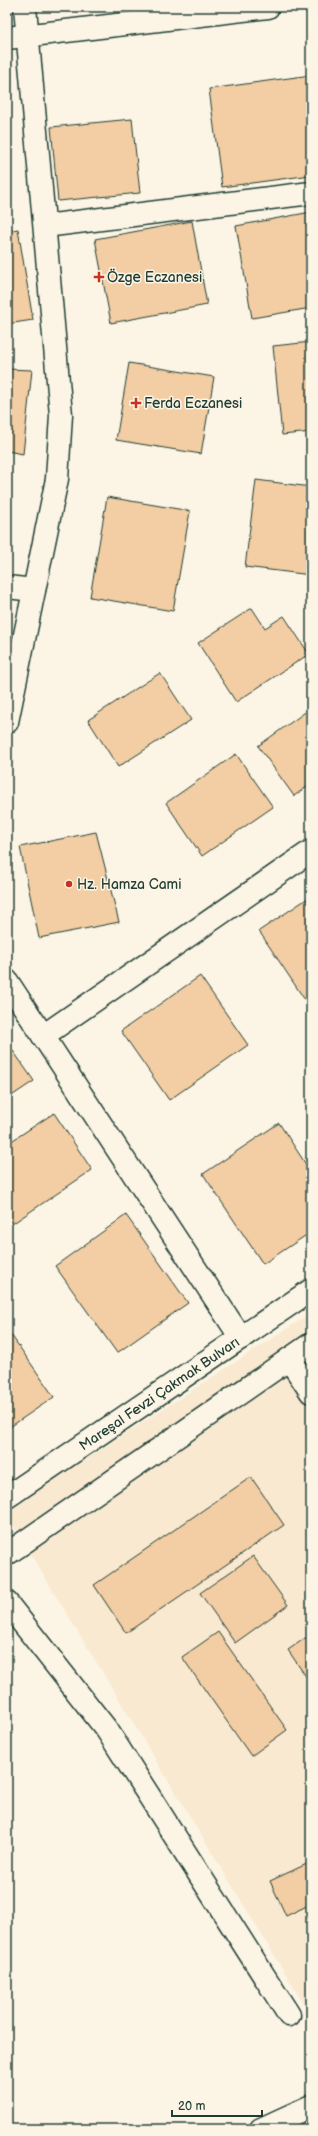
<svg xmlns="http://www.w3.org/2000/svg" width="318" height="2136" font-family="'Balsamiq Sans',sans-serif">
<rect width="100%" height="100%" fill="#fcf5e5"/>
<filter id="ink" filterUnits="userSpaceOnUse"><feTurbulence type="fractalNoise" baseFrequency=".025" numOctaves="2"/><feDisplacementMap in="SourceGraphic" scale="8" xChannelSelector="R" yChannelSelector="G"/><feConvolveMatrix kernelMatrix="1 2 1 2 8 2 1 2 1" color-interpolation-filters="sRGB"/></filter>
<g filter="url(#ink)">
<polygon fill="#f9e9d1" points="311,1313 311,2016 7,1515 7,1510"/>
<g fill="#f3cda3" stroke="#1f3d34">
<polygon points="311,75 311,175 222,187 209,89"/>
<polygon points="132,119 140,193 58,201 51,127"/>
<polygon points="311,212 311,308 252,318 236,226"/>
<polygon points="192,221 207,305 111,323 95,239"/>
<polygon points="18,229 33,320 7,324 7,231"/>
<polygon points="311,342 311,432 282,435 273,346"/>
<polygon points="129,363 214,377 201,454 116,440"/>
<polygon points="7,369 32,370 23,454 7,451"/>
<polygon points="256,480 311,487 311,575 245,567"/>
<polygon points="107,497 190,511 173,611 90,597"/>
<polygon points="252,608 265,628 284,616 309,654 236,702 198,643"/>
<polygon points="160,673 191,720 118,767 88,720"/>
<polygon points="311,708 311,784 294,796 258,746"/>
<polygon points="236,754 273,807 202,856 166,803"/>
<polygon points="96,832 119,922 39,938 20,847"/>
<polygon points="311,896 311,1004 309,1006 259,931"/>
<polygon points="200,976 248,1045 169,1100 121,1031"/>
<polygon points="7,1042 34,1081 7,1099"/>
<polygon points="54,1113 92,1170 12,1224 7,1216 7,1144"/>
<polygon points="279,1123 311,1172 311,1232 263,1264 203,1174"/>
<polygon points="126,1215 188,1303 117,1353 55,1266"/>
<polygon points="7,1329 54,1397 7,1429"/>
<polygon points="251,1477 284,1525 126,1633 94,1585"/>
<polygon points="253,1556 288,1605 235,1643 200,1593"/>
<polygon points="218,1632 287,1730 251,1756 182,1657"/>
<polygon points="311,1634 311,1684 288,1650"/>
<polygon points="311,1862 311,1904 286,1916 270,1881"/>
</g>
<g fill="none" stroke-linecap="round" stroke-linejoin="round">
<defs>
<g id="minor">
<polyline points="7,38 268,7"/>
<polyline points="45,226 311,193"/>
<polyline points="7,587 34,590"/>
<polyline points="7,722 57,479 61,415 25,7"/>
<polyline points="7,981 241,1338"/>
<polyline points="43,1036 311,851"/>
<polyline points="289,1359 311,1392"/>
<polyline points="7,1603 107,1730 289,2015"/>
<polyline points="261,2129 311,2106"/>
</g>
<g id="major">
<path id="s1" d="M7 1497 311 1290"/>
<polyline points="7,1554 311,1344"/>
</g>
</defs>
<use href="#minor" stroke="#1f3d34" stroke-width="25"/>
<use href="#major" stroke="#1f3d34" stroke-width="25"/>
<use href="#minor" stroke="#fcf5e5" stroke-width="22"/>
<use href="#major" stroke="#fcf5e5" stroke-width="22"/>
</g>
</g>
<g fill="#c8321e" stroke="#fcf5e5" stroke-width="1.5">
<path d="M97 271h4v4h4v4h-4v4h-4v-4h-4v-4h4z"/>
<path d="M134 397h4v4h4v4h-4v4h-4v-4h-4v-4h4z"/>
<circle cx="69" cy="884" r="4"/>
</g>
<g text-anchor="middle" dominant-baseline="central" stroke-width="3" stroke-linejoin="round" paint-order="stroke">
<g font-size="14" fill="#1f3d34" stroke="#fcf5e5" text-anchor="start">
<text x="107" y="277">Özge Eczanesi</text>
<text x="144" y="403">Ferda Eczanesi</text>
<text x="77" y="884">Hz. Hamza Cami</text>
</g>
<g font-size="14" fill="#1f3d34" stroke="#fcf5e5">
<text stroke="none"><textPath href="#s1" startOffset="184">Mareşal Fevzi Çakmak Bulvarı</textPath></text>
</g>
</g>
<rect width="318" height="2136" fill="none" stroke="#fcf5e5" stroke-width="24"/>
<rect x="12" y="12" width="294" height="2112" fill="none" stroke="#1f3d34" stroke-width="1.5" filter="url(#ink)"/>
<path d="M172 2110v6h90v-6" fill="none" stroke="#1f3d34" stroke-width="2"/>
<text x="178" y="2110" font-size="12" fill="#1f3d34" stroke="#fcf5e5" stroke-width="3" paint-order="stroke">20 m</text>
</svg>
